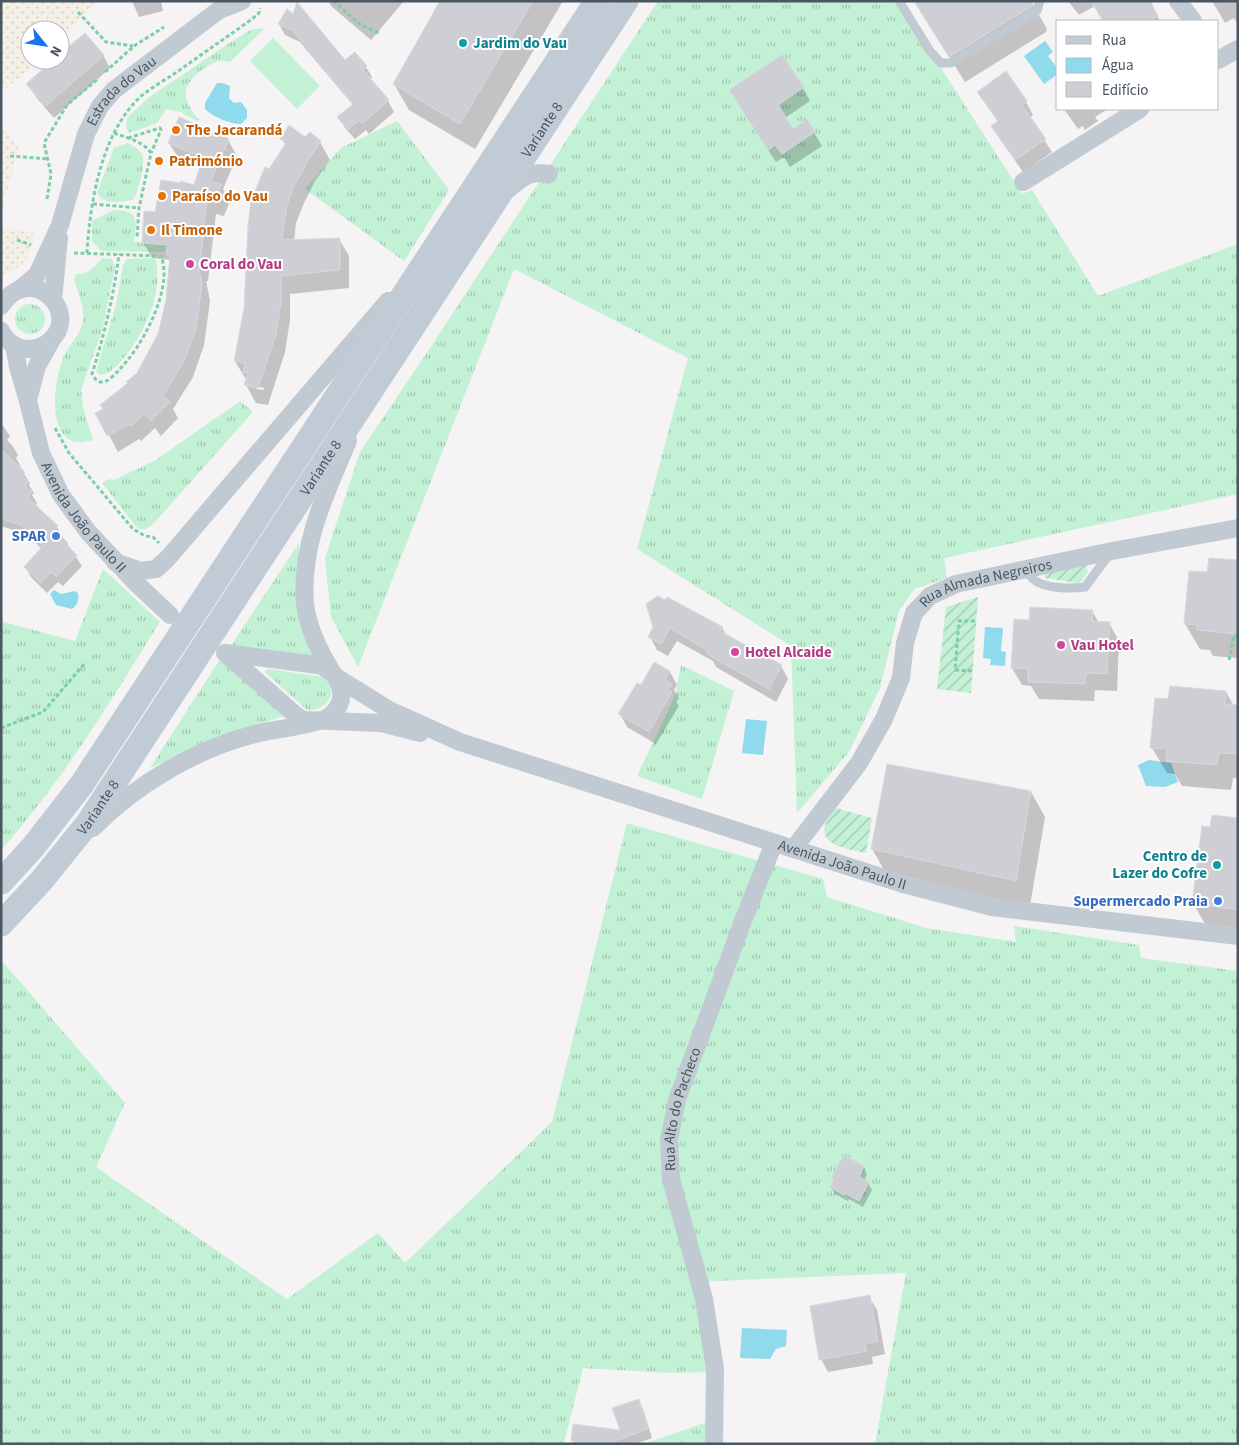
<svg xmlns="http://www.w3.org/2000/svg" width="1239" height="1445" font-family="'Source Sans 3',sans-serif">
<defs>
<pattern id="grass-tufts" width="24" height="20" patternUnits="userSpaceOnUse" patternTransform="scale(1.25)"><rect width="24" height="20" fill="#c3f1d5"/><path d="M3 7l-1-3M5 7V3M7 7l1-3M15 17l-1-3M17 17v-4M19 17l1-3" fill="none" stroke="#a0c6b0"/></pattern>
<pattern id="sand-dots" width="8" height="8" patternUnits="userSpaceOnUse" patternTransform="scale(1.25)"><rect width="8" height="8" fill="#f5f0e5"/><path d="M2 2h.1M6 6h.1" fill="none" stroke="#d4d0c7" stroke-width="1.8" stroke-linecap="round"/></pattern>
<pattern id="garden-furrows" width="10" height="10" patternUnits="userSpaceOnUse" patternTransform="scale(1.25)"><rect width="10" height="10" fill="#c3f1d5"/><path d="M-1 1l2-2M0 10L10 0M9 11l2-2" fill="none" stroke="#a0c6b0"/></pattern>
</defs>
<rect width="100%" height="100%" fill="#f5f3f3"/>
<g fill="url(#grass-tufts)">
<polygon points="658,1 898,1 1022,194 1032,190 1098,296 1238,244 1238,494 944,558 947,578 914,589 899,611 880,688 849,752 797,813 791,646 637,549 688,358 514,269 358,667 331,617 325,558 360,452 426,354"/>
<path d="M261 28 264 29 230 62C219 59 214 62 205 68 180 85 181 98 199 120L196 121 181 112 166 109 157 123 130 133 126 128 127 118 148 98 237 38 251 30Z"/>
<polygon points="397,121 449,190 404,261 305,189 341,148"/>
<path d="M127 143C133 146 139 148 142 155 146 162 138 194 133 200 120 202 105 206 97 193L114 148Z"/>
<path d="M113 210C139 210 137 219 134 242L166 245 165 252 101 251 92 241V221Z"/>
<path d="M102 258 112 259 115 267 102 331 81 390 83 408 93 440C85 442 74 444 67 438 49 424 55 380 62 361 67 346 80 337 83 321 85 307 78 293 74 280L76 274C89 275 94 267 102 258Z"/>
<path d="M153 258 156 260C163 295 144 336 121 361 116 367 108 375 99 375L96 371 116 305 123 265 127 259Z"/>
<circle cx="30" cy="319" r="15"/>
<polygon points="240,401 253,412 154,523 146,529 138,529 102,483 110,479 114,480 156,460"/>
<polygon points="299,543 299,613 316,658 230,647"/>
<path d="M103 569 160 622C111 700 63 781 1 850V610L3 622 75 641Z"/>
<polygon points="221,658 284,716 211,741 150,768"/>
<polygon points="681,665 734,691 702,799 637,776 675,696"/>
<path d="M268 669 324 677C340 690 327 712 307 710L266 673 265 671Z"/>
<polygon points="627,823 823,879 827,897 926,928 1016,942 1014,926 1139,945 1141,958 1238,971 1238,1444 875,1444 906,1273 691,1282 711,1372 671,1373 583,1368 564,1443 566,1444 1,1444 1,960 125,1103 96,1167 287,1299 378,1233 405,1263 552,1122"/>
<polygon points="707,1422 707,1444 644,1444"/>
</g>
<g fill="url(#sand-dots)">
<polygon points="1,1 98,1 60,41 60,30 30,30 30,60 41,60 1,92"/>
<polygon points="1,125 19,149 1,211"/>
<path d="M1 227 34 233C31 257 25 267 1 276Z"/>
</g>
<g fill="url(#garden-furrows)">
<polygon points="1086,564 1088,572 1080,582 1077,583 1045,578 1045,574"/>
<polygon points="978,597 971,693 937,689 946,607"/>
<path d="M836 808 872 818 866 853C838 847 807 842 836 808Z"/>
</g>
<polygon fill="#c3f1d5" points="273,38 320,86 297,109 250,61"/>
<g fill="#90daee">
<polygon points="1045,41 1053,52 1048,56 1058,69 1058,74 1044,84 1024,56"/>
<path d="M217 83H223L230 86 229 98 234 103 241 102 247 110V118L241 124C230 124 213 117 205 109V103Z"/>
<path d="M54 590 61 594 75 591 78 593C79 599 78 605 72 609L56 605 50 594Z"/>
<polygon points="985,627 1003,628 1001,651 1006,652 1005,666 990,665 991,659 983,658"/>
<polygon points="746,719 767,721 763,755 742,753"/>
<polygon points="1149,760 1171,763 1178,782 1165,787 1146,786 1138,765"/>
<polygon points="742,1328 787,1330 786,1346 776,1349 770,1359 740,1358"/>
</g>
<g fill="#0003" fill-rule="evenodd">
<polygon points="132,1 161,1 163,11 139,17"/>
<polygon points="329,1 404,1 371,40 331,6"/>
<polygon points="442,1 563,1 475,149 409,110 394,84"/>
<polygon points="914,1 1031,1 1047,29 1046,32 965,82"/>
<polygon points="1068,1 1149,1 1160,21 1104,21 1095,6 1079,15"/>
<polygon points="1212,1 1238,1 1238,25 1234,18 1225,23"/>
<polygon points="287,11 345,62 366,67 372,77 370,80 388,101 394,112 369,134 366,130 355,139 345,128 339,117 353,105 300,42 285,35 279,24"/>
<polygon points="103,55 110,68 54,118 36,97 28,84 55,60 60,60 60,56"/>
<polygon points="1006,73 1026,102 1033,115 1030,118 1052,152 1023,172 1000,139 998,122 979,92"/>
<polygon points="803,88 810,101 785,118 793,130 807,121 822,146 790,167 784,157 776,162 730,91"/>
<polygon points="1064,109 1108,109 1095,117 1098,121 1085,130 1083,126 1078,129"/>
<path d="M310 133 320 142 330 160 315 181 304 203 296 223 294 241 339 239 349 256V288L290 294V320L285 352 268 405 256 403 246 385 248 378H245L235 361 269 171 286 146 282 139H306ZM256 386 264 388V390L256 389Z"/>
<polygon points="228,140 237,156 223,189 230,201 224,216 216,214 208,281 206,281 210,301 204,345 193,377 173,409 178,418 161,436 155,428 141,441 139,439 118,452 97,413 104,409 138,373 159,335 167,300 171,260 152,258 143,242 156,213 195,186 201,168 179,159 169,143"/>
<polygon points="1,423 10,436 7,440 12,445 18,455 16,458 21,467 20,468 30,483 29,485 34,493 32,495 37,503 35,506 57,527 63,537 62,538 67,543 82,566 63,586 58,582 47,593 31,577 25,567 42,549 28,535 1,526"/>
<polygon points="1238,562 1238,658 1213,656 1210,650 1200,649 1185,624 1208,574"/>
<polygon points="666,602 722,628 727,636 781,666 788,679 776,702 716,667 713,661 677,641 668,656 657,650 650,637"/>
<polygon points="1092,611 1099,623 1109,623 1119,641 1117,691 1095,690 1094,701 1039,699 1031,686 1022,685 1012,668"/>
<polygon points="655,663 670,672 677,685 674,690 679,698 676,702 679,706 656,744 627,727 620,714 641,687"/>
<polygon points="1226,692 1234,706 1238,706 1238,778 1233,778 1231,790 1182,786 1175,774 1167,773 1152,748"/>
<polygon points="1031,792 1045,817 1030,906 887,875 872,849"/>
<polygon points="1238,820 1238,933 1208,929 1193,903 1211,829"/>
<polygon points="863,1167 867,1174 864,1181 868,1183 872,1190 863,1207 849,1199 848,1201 835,1194 831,1187 835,1180 833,1177"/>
<polygon points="869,1297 877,1310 885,1354 872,1357 873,1364 828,1372 821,1359"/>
<polygon points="638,1401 643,1409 652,1438 635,1444 574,1444 572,1440 622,1432"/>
</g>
<g fill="#cdcfd5" stroke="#d7d9de">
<polygon points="440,1 533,1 460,124 393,84"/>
<polygon points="914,1 1033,1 1032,6 949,57"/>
<polygon points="1091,1 1150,1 1158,16 1148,21 1103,21"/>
<polygon points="297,2 345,60 355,52 367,66 363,70 389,100 362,124 359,120 348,130 337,117 353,104 293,31 278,24 287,9 293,14"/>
<polygon points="85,33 104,55 46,106 26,84 53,60 60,60 60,54"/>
<polygon points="782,55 804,87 778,105 793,129 807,119 815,132 782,154 775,145 768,150 729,90"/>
<polygon points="1006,71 1027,101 1022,105 1046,139 1015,160 991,126 998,121 977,92"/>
<polygon points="179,117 229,139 211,181 221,184 215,201 207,199 200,265 198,265 202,284 196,329 184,361 163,396 170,402 151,421 145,413 131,426 129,424 107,436 95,413 103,409 100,405 128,383 126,382 137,373 158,334 166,300 170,255 167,255 168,245 142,243 144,211 155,212 161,180 180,183 180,181 194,185 203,158 168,143"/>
<polygon points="289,125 305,137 310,132 321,141 306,164 294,186 287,205 282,240 340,238 340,270 281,276 281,302 276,334 258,388 244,385 248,372 243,373 245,363 234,361 244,309 248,227 251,201 265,167 269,169 286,143 280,139"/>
<polygon points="1,449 25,472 22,476 29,482 25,486 32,492 27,497 58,526 55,530 68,543 67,545 77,555 56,577 51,572 41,583 24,567 43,546 21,525 1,519"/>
<polygon points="1209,558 1238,560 1238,634 1197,630 1197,625 1184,624 1189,571 1207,572"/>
<polygon points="658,596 665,600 667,597 723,627 720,631 782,665 769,689 707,654 708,651 670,628 661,644 648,637 653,627 646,604"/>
<polygon points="1030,607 1093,610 1092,621 1110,622 1107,674 1086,673 1085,684 1028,682 1028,669 1011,668 1014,619 1029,620"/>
<polygon points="654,662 670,671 665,680 672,684 668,690 672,692 649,732 618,714 637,683 641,685"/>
<polygon points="1170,686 1226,691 1225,704 1238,705 1238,754 1219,753 1217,765 1166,761 1167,749 1150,748 1155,698 1168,699"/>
<polygon points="887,764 1031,791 1016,881 871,849"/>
<polygon points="1212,815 1238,818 1238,910 1192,903 1202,826 1210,827"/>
<polygon points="844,1155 864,1166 859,1177 869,1182 859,1201 845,1193 844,1195 830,1187 834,1178 832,1177"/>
<polygon points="870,1295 878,1341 865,1344 867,1351 819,1360 810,1306"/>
<polygon points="639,1399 648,1429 607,1444 571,1441 573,1424 620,1430 612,1408"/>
</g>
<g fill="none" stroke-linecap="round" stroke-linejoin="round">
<g stroke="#7ad0a6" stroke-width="3" stroke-dasharray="4 2.5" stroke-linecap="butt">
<polyline points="333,1 361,25 379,33"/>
<polyline points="78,12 106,42 133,46"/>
<polyline points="105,72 134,46 164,27"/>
<path d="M114 133C127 138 143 141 151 153L139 208 137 237"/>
<polyline points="128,138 160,128 161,130 151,153"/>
<polyline points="10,156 48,159"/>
<polyline points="47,199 51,174 44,143 67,105 99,78"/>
<polyline points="93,204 139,208"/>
<polyline points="17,240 31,245"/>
<path d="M74 253C103 254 132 255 161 256 174 288 142 347 119 370 114 375 108 383 100 382 96 381 94 377 92 374 104 335 114 295 119 254"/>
<path d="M87 253C90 202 101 135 139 98 150 88 165 80 177 72 202 54 227 37 252 19L259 13 260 8"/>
<polyline points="55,428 69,453 133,529 145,536 153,537 159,543"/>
<polyline points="1229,660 1234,635 1238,636"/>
<polyline points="972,671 955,670 959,621 976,621"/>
<polyline points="1,728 43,712 86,662"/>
</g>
<g stroke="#c1cad2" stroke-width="9">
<polyline points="899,1 930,51 941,63 951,63 1037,11 1040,1"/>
<path d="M1026 569C1028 572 1030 576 1033 579 1044 589 1072 589 1085 587L1111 552"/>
</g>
<g stroke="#c1cad2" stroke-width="18">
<polyline points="1178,1 1193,21"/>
<polyline points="1218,60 1238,49"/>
<polyline points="1023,182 1140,109"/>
<path d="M507 190C523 178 527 171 549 174"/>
<path id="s1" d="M19 290 37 275 60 225 86 134 100 106 114 90 127 80 219 10 242 1"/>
<polyline points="53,300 59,238"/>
<path d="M1 306C29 261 83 311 50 341 44 346 37 349 29 349 17 349 7 342 1 331"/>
<path id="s2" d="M14 345 18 367 28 401 41 453 61 495 89 533 138 585 170 615"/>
<polyline points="28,400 37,366 51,341"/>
<polyline points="115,562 141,571 156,569 168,558 388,301"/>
<polyline points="225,653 298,717 304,720 381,723 420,733"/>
<polyline points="225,653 317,665 322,666 332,673"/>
<path id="s3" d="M336 677 389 710 460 742 903 884 992 907 1238 936"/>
<path d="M93 828C136 784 196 749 255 734 277 729 301 727 322 720 329 718 335 712 339 705 348 686 329 671 322 654 314 640 307 620 305 604 300 545 326 493 348 441"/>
<path id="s4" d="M794 848 859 763 884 719 901 678 905 643 914 613 930 596 956 584 1112 551 1238 528"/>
<path id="s5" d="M714 1444 715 1369 704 1299 671 1179 669 1140 677 1100 743 921 774 843"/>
</g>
<g stroke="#c1cbd6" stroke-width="25">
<polyline points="1,882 33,847 82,784 597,1"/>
<path id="s6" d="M1 924 42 880 88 823 626 1"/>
</g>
</g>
<g fill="#0f9aa8" stroke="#fff" stroke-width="2">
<circle cx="463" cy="43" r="5"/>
<circle cx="1217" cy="865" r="5"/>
</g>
<g fill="#e8710a" stroke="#fff" stroke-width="2">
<circle cx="176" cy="130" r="5"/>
<circle cx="159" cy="161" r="5"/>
<circle cx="162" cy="196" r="5"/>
<circle cx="151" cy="230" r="5"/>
</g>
<g fill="#d1479c" stroke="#fff" stroke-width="2">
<circle cx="190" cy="264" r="5"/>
<circle cx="1061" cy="645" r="5"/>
<circle cx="735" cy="652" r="5"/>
</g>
<g fill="#3f7fe0" stroke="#fff" stroke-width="2">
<circle cx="56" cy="536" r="5"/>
<circle cx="1218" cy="901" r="5"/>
</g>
<g text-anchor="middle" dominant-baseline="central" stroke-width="4" stroke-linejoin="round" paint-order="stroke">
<g font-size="15" font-weight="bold" fill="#0d838f" stroke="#fff" text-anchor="start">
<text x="473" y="43">Jardim do Vau</text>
<text x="1207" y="856" text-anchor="end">Centro de<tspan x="1207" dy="17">Lazer do Cofre</tspan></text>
</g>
<g font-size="15" fill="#4a5661" stroke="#fff">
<text stroke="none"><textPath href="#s1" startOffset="230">Estrada do Vau</textPath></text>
<text stroke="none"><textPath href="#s6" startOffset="962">Variante 8</textPath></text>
<text stroke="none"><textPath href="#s6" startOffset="558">Variante 8</textPath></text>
<text stroke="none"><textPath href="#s2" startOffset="189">Avenida João Paulo II</textPath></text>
<text stroke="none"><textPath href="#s4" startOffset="349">Rua Almada Negreiros</textPath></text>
<text stroke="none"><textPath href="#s6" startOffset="152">Variante 8</textPath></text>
<text stroke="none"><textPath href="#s3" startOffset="542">Avenida João Paulo II</textPath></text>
<text stroke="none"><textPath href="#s5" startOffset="342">Rua Alto do Pacheco</textPath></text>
</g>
<g font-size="15" font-weight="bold" fill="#c56008" stroke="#fff" text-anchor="start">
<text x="186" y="130">The Jacarandá</text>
<text x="169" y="161">Património</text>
<text x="172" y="196">Paraíso do Vau</text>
<text x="161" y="230">Il Timone</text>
</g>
<g font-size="15" font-weight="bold" fill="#b23c85" stroke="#fff" text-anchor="start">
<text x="200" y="264">Coral do Vau</text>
<text x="1071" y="645">Vau Hotel</text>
<text x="745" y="652">Hotel Alcaide</text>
</g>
<g font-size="15" font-weight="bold" fill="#366cbe" stroke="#fff" text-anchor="end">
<text x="46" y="536">SPAR</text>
<text x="1208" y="901">Supermercado Praia</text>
</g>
</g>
<rect width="1239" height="1445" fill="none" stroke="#4a5661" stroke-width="5"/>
<rect x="1056" y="20" width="162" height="90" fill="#ffffff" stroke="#b7bbc0"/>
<rect x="1066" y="36" width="25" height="8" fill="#c1cbd6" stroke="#b7bbc0"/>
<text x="1102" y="45" font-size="15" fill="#4a5661">Rua</text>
<rect x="1066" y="58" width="25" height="15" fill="#90daee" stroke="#b7bbc0"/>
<text x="1102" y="70" font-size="15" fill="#4a5661">Água</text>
<rect x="1066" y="82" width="25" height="15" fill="#cdcfd5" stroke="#b7bbc0"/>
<text x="1102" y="95" font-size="15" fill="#4a5661">Edifício</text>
<g transform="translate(45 45) rotate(120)"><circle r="24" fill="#ffffff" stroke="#b7bbc0"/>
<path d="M0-4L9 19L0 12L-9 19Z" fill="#1a73e8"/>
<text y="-8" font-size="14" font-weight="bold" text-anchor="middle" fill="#4a5661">N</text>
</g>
</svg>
